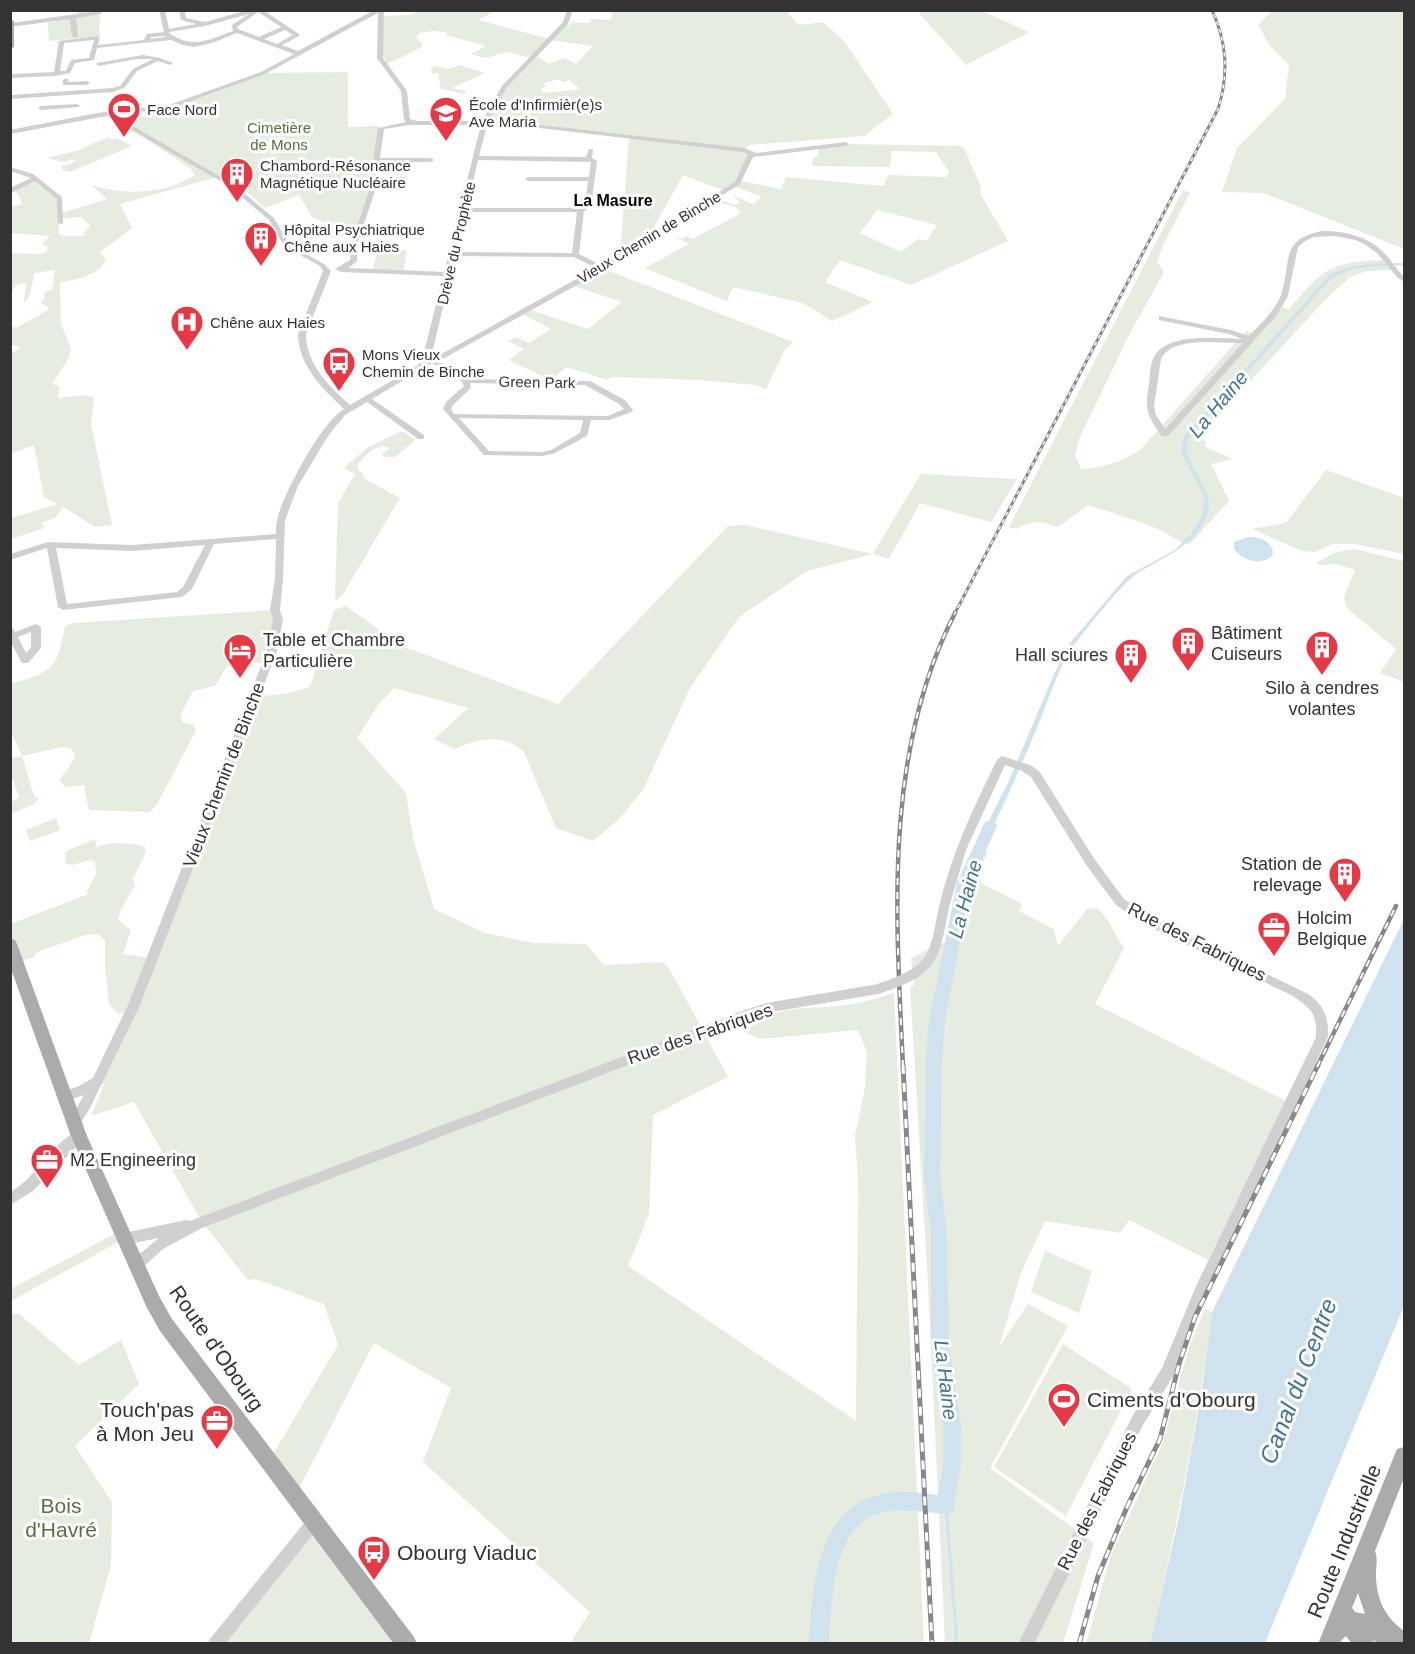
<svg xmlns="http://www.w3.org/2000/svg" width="1415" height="1654" font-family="Helvetica,sans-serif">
<rect width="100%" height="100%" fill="#fff"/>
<g fill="#e6ecdf" fill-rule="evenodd">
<path d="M757 10 786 11 799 25 823 22 844 41 893 114 864 136 749 145 744 150 749 151 741 181 781 189 786 177 884 186 888 175 947 177 949 172 936 152 892 151 890 167 812 166 813 158 818 157 819 147 846 144 960 146 964 148 981 187 980 193 1008 241 911 285 840 260 825 282 873 302 832 321 803 303 733 287 727 301 645 268 689 244 675 237 683 239 687 236 693 239 741 213 734 206 720 203 723 201 736 205 740 203 733 195 752 204 762 197 734 186 725 191 683 175 653 229 654 233 620 255 629 137 485 120 504 87 531 58 508 52 485 58 471 54 486 46 446 35 447 32 432 31 419 33 416 38 422 43V47L387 64 382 53 384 16 409 15 420 11H495L478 20 550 39 564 25 569 26 571 22 590 23V19L611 20 612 13 603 11ZM549 40 592 46V47L576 64 565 58 549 64 535 55ZM558 79 563 82 569 80 580 89 544 93 541 89 546 86 543 84ZM877 210 937 225V226L926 241 918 239 901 252 860 233Z"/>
<polygon points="76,11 109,11 97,12 100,15 99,34 102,36 49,41 48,23 79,16"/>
<polygon points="917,11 982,11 1029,32 966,65"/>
<polygon points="1272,11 1404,11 1404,249 1264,193 1222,192 1237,148 1285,99 1289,65 1270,46 1258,25"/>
<polygon points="460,65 485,73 452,88 466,91 463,94 441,89 438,73 432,74 431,69 436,66 447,69"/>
<polygon points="348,72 348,127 379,126 372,168 371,194 358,234 334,238 318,236 295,248 288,240 330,227 327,223 312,217 299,195 265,208 247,192 126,122 212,94 264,73"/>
<polygon points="108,137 112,140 117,138 132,146 70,172 63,170 61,167 76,161 73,159 63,162 47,158 79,150"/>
<path d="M150 138 217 177 120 204 132 228 100 252 106 261C95 276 77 280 60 282L61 324 71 349 67 361 52 384 59 386 58 398 83 395 94 397 91 424 112 525 95 527 64 507 55 518 42 523 44 528 11 539V518L58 504 44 497 34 445 11 454V354L21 347 11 345 10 325 16 328 50 309 40 302 44 300V292L52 290 55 270 34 273C32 282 32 298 24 302L26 283 16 285 11 293V253L40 254 47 251 48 247 42 244 50 236 11 233V207L22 204 18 194 11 191 36 178 60 198 62 213 107 199 91 185C124 196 165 194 195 175L190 168 146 139ZM81 217 90 225 83 236H62L58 232 60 219Z"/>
<path d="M1183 190 1190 193 1163 245 1157 262 1164 272 1129 335 1079 439 1075 456 1081 469C1104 467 1120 463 1140 450L1246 331 1259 335 1283 307 1289 309C1324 269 1329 262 1383 260L1391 270 1367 271 1350 277 1324 301 1198 438 1206 442 1205 447 1233 459 1211 464 1229 501 1190 544C1178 543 1170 534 1160 530 1137 520 1112 513 1088 505L1058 527C1041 522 1032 519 1017 529L1009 527Z"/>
<polygon points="378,250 407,250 403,273 372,273"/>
<polygon points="601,268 793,342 784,351 766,389 755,385 699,380 612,377 607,380 567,367 550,380 509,360 524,349 508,341 516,337 529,343 551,329 520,313 528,309 588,329 622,302 571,285"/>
<path d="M399 432H404L415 440 395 457H384L382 454 390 448C375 443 367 455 358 464V469L364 475 363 478 400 498 343 594 337 600 335 598 338 503 355 474 344 468 367 448Z"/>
<polygon points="1326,470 1404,498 1404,554 1355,544 1333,544 1315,552 1302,551 1252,529 1286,523"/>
<path d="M921 474 1017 479 991 522 920 503 889 559 873 554 807 571 739 617 690 688 643 790 620 818 593 841 556 828 524 752C504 733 477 738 455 749L434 739 468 708 394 688 378 705 357 738 406 793 413 838 434 909 485 933 534 943 586 944 604 965 662 962 669 968 728 1077 653 1115 649 1214 628 1266 856 1421 858 1180 855 1136 865 1087 867 1052 858 1030 760 1039 746 1033C766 1003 813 1010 845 1005 861 1003 878 998 894 993L924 1643H570L590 1612 423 1462 451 1388 374 1343 295 1496 269 1461 338 1345 324 1304 256 1279 248 1280 202 1222 134 1102 91 1116 104 1084 96 1082 127 1012 118 1014 109 1003 105 967V940L98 934 85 935 37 952 34 957 20 962 11 944V924L88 894 87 891 96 874 95 862 90 860 72 865 66 864 65 854 68 850 95 839 97 848C108 841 133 843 145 847L146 852 133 879 135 886 121 909 118 920 131 930 123 954 144 957 151 961 254 697 289 693 310 687 334 610 346 606 402 646 558 704 728 526 745 525 873 554Z"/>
<polygon points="1355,549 1404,561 1404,682 1380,673 1396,649 1347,608 1344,597 1355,570 1337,564 1319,565 1317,562 1336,552"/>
<path d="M275 610 267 663H234L227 666 215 686 193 691 180 716 182 722 194 725 196 731 156 806 149 812 89 810 84 785 65 787 59 780 72 763 75 756 72 749 62 747 22 756 34 796 39 799 34 804 11 814V803L19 797 11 774V758L22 756 13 736H11V684C53 670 56 673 65 626L73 623Z"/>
<polygon points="56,818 60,830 30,841 26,830"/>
<path d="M975 847 988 853 982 863 981 883 1022 904 1019 911 1054 929 1058 946 1087 909 1097 908C1111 921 1113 933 1124 948L1095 1004 1286 1101 1208 1260 1129 1220 1120 1233 1045 1221 1021 1273 999 1347 1028 1304 1068 1326 990 1468 1094 1543 1063 1643H945L928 1284 910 987 914 985 911 958 947 941 957 885Z"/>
<polygon points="120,1231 124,1239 11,1301 11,1289"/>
<polygon points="1045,1251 1092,1271 1079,1313 1031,1292"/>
<path d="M1205 1309 1212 1312C1198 1424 1175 1533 1150 1643L1086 1644 1111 1555 1163 1442 1189 1347Z"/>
<polygon points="18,1313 79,1365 121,1340 139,1384 75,1446 112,1502 111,1565 89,1643 11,1643 10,1315"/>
<polygon points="1063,1344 1132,1389 1066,1516 994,1467"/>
<polygon points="314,1522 407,1644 215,1644"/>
</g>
<g fill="#cfe2ee">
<path d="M1404 263V265C1378 267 1350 264 1329 281L1190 436C1175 465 1222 489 1205 520 1189 551 1161 557 1135 575 1121 585 1086 629 1075 644 1058 667 1050 697 1039 723 1022 764 1005 803 985 843L979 840 1008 783 1054 674 1070 643 1127 576 1175 550 1192 533 1202 517 1205 498 1181 452 1184 437 1329 276C1351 262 1379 264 1404 263Z"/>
<path d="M1248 537C1259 537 1270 540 1273 552L1272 556C1260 566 1243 561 1234 549V542Z"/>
<polygon points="1404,919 1404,1306 1265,1643 1150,1643 1179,1517 1201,1396 1212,1312"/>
</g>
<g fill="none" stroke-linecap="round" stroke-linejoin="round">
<polyline stroke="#cfe2ee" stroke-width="3" points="946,1505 957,1644"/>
<path fill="#cfe2ee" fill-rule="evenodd" d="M990 821 995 822 997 826 971 883 945 1021 942 1060 940 1174 947 1236 949 1346 961 1426V1465L953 1512 946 1514C925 1513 902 1507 881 1513 831 1525 831 1604 829 1644H809C812 1589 816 1507 883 1494 901 1490 920 1493 938 1495L943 1465V1426L931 1346V1236L924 1174 926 1060 929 1021 957 883 983 826 985 822Z"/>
<g fill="#d0d0d0" fill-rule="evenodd">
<path d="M159 10H165L169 29 196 24 181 20 179 10H185L186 18 205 22 248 10H263L299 34V36L282 45 298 51 374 10H384L383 58 407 91 410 119 417 121H482L502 86 563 22 567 10H573L568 24 506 88 489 119 744 148 756 153 846 142 849 144 846 146 753 157 740 184 604 270 439 361 467 379 590 381 625 400 633 410 632 412 609 420H591L587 436 553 454 542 456 487 455H484L443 409 446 402 464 386 462 382 432 363 372 399 424 435V439H418L367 402 345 415 328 436 298 486 285 520 283 579 280 610 283 619 277 651 140 1005 90 1108 78 1127 74 1129 70 1127 68 1123 84 1095 64 1102 60 1101 58 1097 60 1093 79 1086 93 1078 128 1005 267 651 273 619 270 610 275 579 276 539 214 544 192 589 182 597 63 610 58 607 47 548 10 560V554L48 542 132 545 276 534C276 529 276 524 277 520 283 494 322 421 344 409 323 389 298 365 298 334L323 271 320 266 284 246 269 220 229 186 107 116 10 134V130L97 113 169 105 261 72 294 54 237 33 212 43 194 47 183 45 171 40 97 48 94 60 75 63 70 73 55 76 10 78V74L54 72 59 41 97 36 100 38 98 45 144 40 147 34 164 32ZM258 12 281 27 259 37 238 29 237 27ZM378 13 377 58 401 91 404 120 406 122 378 128 368 194 352 242 350 260 335 269 341 272 443 276 422 361 417 366 350 405C329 386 306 364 306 334L331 271 324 264 289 244 274 218 233 184 114 115 172 108 265 74ZM249 14 232 25 233 31C208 40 195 49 170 34L169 32 205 26ZM285 30 293 35 277 44 264 39ZM165 36 166 37 150 39 151 37ZM94 40 89 58 71 60 66 71H60L64 43ZM488 122 743 152 748 154 735 182 601 265 579 254 584 211 591 207 597 161 592 158 593 149H589L586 157 479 156ZM409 125H481L444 272 349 268 357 261 358 242 374 194 379 162H431L434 160 431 158H380L384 129ZM478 160 591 162 589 177H528L525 179 528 181H588L585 206 580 208H467ZM466 212H577L572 253 456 252ZM455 256 574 257 596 268 438 356 431 358ZM470 383 585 385 619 404 624 409 608 416 454 414 451 409 453 405 471 388ZM459 418 583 420 580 433 551 450 542 452 489 451ZM205 545 183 587 177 592 67 604 56 548 132 551Z"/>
<polygon points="99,11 102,13 101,14 76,18 78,36 75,38 72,36 70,19 10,27 11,23"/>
<polygon points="143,55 160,58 173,63 170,65 158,61 137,71 124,88 113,92 10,99 10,95 112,88 120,86 133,69 153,59 136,59 99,66 96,64 97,63"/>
<polygon points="66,78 69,80 68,82 87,81 90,83 87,85 63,85 63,80"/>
<polygon points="77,104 80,106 79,107 41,110 38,108 41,106"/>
<polygon points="10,167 33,174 62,197 63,224 58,223 57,199 35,181 10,193 10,188 31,178 10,171"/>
<path d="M1323 231C1344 231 1367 236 1382 251 1391 259 1396 269 1404 277V282L1398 278 1377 253 1364 244 1355 240 1335 236 1314 237 1305 241 1298 247 1288 296 1277 315 1168 436H1162C1146 414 1145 411 1149 384 1150 375 1150 365 1154 357 1166 332 1219 338 1242 339L1229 334 1159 320V316L1231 330 1249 336C1260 324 1275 311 1281 295 1292 261 1279 239 1323 231ZM1203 342 1243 343 1165 429 1156 415 1154 406 1161 359C1169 344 1188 343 1203 342Z"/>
<path d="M36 624 41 627V648L28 663H22L10 641V627L13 628 15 632ZM31 632V647L26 653 18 637Z"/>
<path d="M1002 756 1030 765 1039 771 1095 860 1124 899 1152 918 1308 994C1324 1005 1329 1018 1328 1037L1207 1293 1172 1378 1143 1425 1034 1644H1018L1133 1415 1162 1368 1197 1284 1316 1037C1317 1014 1312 1009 1293 996L1144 924 1116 905 1087 866 1031 777 1022 771 1005 765 966 850 949 907 948 910H940L939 907C951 855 973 808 997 760Z"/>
<polygon points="878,984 882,986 884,989 882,992 878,994 766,1013 751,1018 202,1228 163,1249 141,1269 136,1271 131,1269 129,1265 131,1261 159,1238 124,1245 119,1243 117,1239 119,1235 124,1233 186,1220 190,1221 748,1009 766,1003"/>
<path d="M79 1130 83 1132 85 1136 83 1140 33 1191 10 1205V1192C37 1178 54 1140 79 1130Z"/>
<polygon points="314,1515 319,1517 321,1522 319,1527 225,1644 207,1644 210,1639 309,1517"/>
</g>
<g fill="#ababab" fill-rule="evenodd">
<polygon points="10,19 14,21 14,47 10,49"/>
<polygon points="10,938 15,940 17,944 87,1136 159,1296 172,1319 414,1637 417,1644 394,1644 160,1331 147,1308 71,1136 10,966"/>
<path d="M1404 1447V1478L1375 1551C1378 1559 1376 1566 1376 1574 1376 1599 1385 1617 1404 1631V1644H1379L1373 1640 1375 1644H1352L1346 1636 1338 1644H1318L1397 1449ZM1358 1593 1365 1614 1355 1612 1352 1608Z"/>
</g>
<defs>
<path id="rail-far2" d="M954 615 1218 109C1229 74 1227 43 1212 10"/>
<g id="rail-far1">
<path d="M903 1067C896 914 883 754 955 613"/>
<polyline points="1317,1067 1396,906"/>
</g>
<g id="rail">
<polyline points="903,1065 932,1644"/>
<polyline points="1079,1644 1098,1576 1127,1507 1160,1439 1179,1364 1195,1317 1318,1065"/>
</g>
</defs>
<use href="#rail-far2" stroke="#888" stroke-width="3"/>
<use href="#rail-far1" stroke="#888" stroke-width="4.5"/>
<use href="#rail" stroke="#888" stroke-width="5"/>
<use href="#rail-far2" stroke="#fff" stroke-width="1.5" stroke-dasharray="4" stroke-linecap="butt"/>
<use href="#rail-far1" stroke="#fff" stroke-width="2" stroke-dasharray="7" stroke-linecap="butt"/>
<use href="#rail" stroke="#fff" stroke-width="3" stroke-dasharray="9" stroke-linecap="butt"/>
<path stroke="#d0d0d0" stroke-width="10" d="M878 989C932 971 934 961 944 907"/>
</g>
<defs>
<symbol id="stadium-pin" viewBox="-11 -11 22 30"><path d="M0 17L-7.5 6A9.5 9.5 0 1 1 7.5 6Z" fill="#e63946" stroke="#fff"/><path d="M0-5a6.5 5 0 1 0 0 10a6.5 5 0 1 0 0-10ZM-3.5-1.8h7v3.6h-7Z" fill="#fff"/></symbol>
<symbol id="university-pin" viewBox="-11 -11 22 30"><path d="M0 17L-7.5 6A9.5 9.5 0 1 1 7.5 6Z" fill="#e63946" stroke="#fff"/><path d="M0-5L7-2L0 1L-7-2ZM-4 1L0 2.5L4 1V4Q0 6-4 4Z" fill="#fff"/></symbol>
<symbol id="building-pin" viewBox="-11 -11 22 30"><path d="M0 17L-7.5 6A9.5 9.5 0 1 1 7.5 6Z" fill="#e63946" stroke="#fff"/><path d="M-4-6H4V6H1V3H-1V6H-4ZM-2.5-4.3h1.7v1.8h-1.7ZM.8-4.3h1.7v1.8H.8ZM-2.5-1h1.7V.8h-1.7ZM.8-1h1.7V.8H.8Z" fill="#fff"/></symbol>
<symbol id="hospital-pin" viewBox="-11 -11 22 30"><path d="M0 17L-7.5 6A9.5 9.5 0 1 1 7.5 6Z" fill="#e63946" stroke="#fff"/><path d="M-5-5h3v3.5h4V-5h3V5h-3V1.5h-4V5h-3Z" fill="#fff"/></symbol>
<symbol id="bus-pin" viewBox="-11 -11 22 30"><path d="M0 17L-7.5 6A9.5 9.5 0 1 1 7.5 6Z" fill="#e63946" stroke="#fff"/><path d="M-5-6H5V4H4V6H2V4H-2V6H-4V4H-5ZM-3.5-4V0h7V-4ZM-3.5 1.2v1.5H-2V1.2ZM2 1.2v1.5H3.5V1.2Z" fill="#fff"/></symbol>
<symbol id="hotel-pin" viewBox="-11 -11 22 30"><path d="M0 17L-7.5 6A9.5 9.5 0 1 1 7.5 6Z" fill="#e63946" stroke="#fff"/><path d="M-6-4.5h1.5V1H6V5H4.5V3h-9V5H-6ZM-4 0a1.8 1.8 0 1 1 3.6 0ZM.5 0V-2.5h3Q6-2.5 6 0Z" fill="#fff"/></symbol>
<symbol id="office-pin" viewBox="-11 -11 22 30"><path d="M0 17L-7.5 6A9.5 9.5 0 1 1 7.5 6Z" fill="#e63946" stroke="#fff"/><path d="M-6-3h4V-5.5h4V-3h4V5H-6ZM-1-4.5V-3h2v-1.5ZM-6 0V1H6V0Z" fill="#fff"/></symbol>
</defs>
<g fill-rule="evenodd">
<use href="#stadium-pin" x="105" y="90" width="38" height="52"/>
<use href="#university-pin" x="427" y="94" width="38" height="52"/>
<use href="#building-pin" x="218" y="155" width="38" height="52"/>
<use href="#building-pin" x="242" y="219" width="38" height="52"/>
<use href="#hospital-pin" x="168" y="303" width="38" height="52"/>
<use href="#bus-pin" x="320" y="344" width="38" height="52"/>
<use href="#building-pin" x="1169" y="624" width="38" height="52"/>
<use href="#building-pin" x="1303" y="628" width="38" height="52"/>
<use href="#hotel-pin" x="221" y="631" width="38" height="52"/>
<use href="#building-pin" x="1112" y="636" width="38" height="52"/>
<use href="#building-pin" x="1326" y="855" width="38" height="52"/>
<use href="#office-pin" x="1255" y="909" width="38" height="52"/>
<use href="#office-pin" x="28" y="1141" width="38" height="52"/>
<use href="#stadium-pin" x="1045" y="1380" width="38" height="52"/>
<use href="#office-pin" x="198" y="1402" width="38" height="52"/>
<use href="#bus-pin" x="355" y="1533" width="38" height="52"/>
</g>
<g text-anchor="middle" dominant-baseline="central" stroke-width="6" stroke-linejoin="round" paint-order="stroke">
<g font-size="15" fill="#333" stroke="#fff" text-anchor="start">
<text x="469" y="104">École d'Infirmièr(e)s<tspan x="469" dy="17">Ave Maria</tspan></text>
<text x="147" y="109">Face Nord</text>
<text x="260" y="165">Chambord-Résonance<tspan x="260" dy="17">Magnétique Nucléaire</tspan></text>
<text x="284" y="229">Hôpital Psychiatrique<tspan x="284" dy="17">Chêne aux Haies</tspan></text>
<text x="210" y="322">Chêne aux Haies</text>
<text x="362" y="354">Mons Vieux<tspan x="362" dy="17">Chemin de Binche</tspan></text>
</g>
<g font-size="15" fill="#56703f" stroke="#fff">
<text x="279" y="127">Cimetière<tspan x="279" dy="17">de Mons</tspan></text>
</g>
<g font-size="15" fill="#333" stroke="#fff">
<text transform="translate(649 237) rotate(-31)">Vieux Chemin de Binche</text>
<text transform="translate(456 243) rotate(-77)">Drève du Prophète</text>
<text transform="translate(537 382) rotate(1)">Green Park</text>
</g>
<g font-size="16" font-weight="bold" fill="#000" stroke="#fff">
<text x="613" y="200">La Masure</text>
</g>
<g font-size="18" fill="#333" stroke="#fff" text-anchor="start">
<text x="1211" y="633">Bâtiment<tspan x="1211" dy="21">Cuiseurs</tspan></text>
<text x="263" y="640">Table et Chambre<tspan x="263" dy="21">Particulière</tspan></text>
<text x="1108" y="655" text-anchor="end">Hall sciures</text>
<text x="1322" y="688" text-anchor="middle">Silo à cendres<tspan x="1322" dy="21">volantes</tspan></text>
<text x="1322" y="864" text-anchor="end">Station de<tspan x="1322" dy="21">relevage</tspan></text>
<text x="1297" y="918">Holcim<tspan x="1297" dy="21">Belgique</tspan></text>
<text x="70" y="1160">M2 Engineering</text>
</g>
<g font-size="18" fill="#333" stroke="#fff">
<text transform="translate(224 775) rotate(-69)">Vieux Chemin de Binche</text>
<text transform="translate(1197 942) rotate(27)">Rue des Fabriques</text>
<text transform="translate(700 1034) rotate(-19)">Rue des Fabriques</text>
<text transform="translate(1097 1501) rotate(-63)">Rue des Fabriques</text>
</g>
<g font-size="20" font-style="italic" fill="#3f7597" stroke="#fff">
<text transform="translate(1218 404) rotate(-50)">La Haine</text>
<text transform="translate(965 899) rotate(-75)">La Haine</text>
<text transform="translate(946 1380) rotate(83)">La Haine</text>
</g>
<g font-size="21" fill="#333" stroke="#fff">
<text transform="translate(217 1348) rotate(55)">Route d'Obourg</text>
<text transform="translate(1344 1541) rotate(-68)">Route Industrielle</text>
</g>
<g font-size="21" fill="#333" stroke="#fff" text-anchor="start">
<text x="1087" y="1399">Ciments d'Obourg</text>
<text x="194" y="1409" text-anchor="end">Touch'pas<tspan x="194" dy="24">à Mon Jeu</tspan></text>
<text x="397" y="1552">Obourg Viaduc</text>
</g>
<g font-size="21" fill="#56703f" stroke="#fff">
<text x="61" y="1505">Bois<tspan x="61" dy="24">d'Havré</tspan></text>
</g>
<g font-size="24" font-style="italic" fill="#3f7597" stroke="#fff">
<text transform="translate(1298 1381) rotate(-69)">Canal du Centre</text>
</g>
</g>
<rect width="1415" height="1654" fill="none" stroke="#333333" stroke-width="24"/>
</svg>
